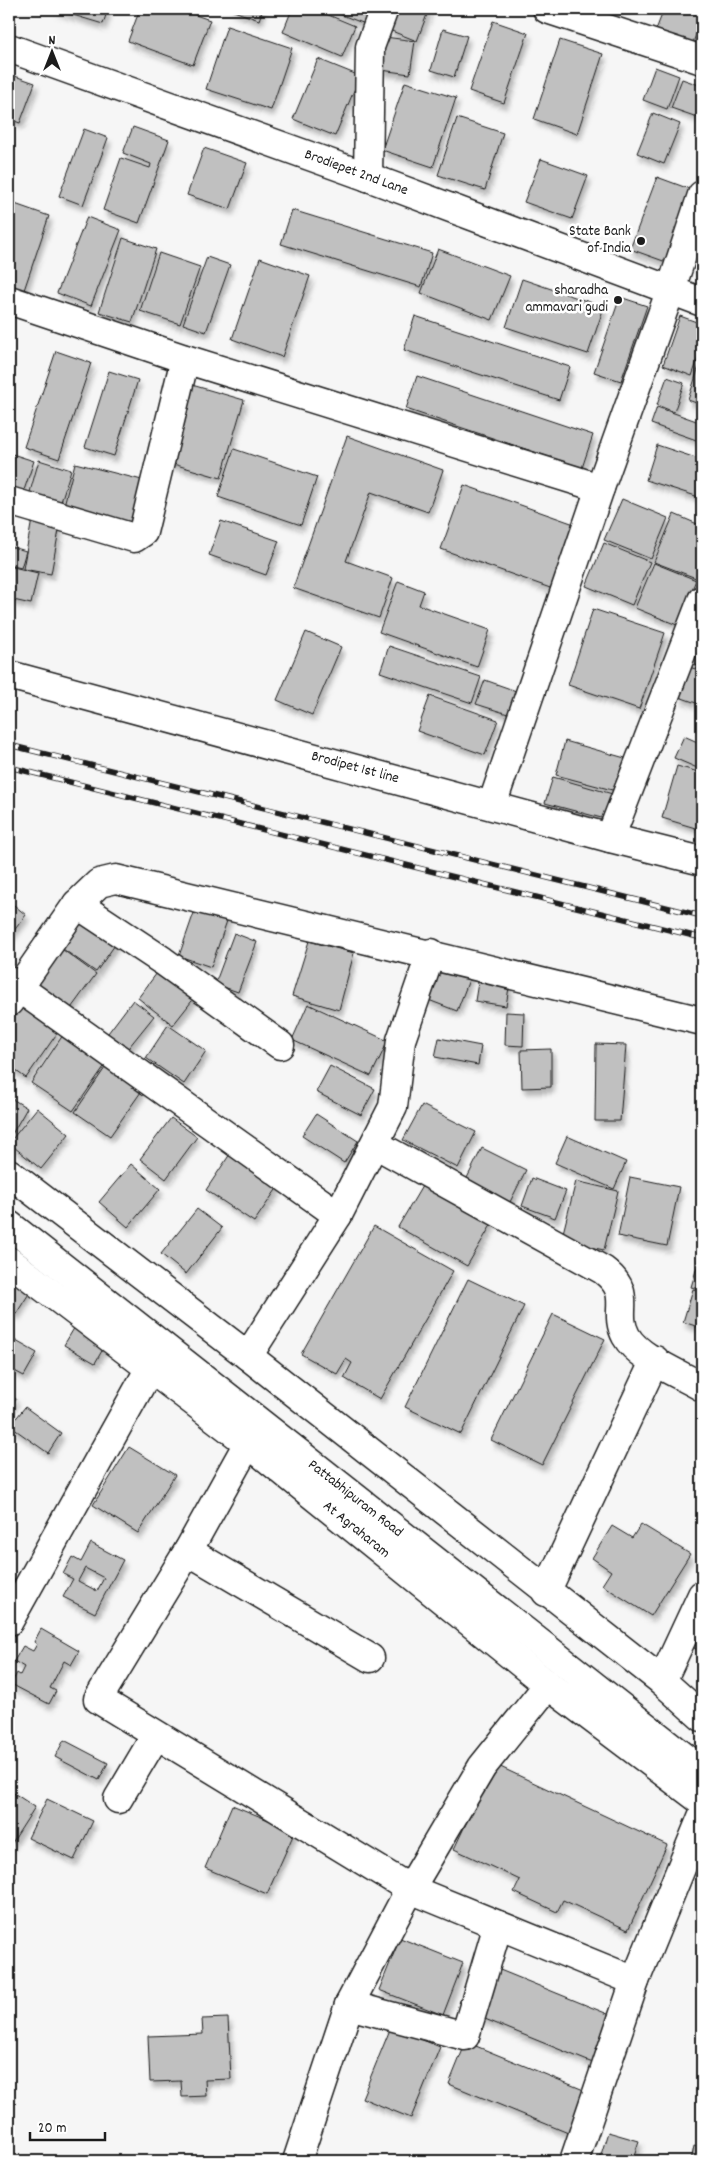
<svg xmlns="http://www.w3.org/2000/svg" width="711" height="2170" font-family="Dekko,sans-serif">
<defs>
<filter id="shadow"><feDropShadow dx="3" dy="5.5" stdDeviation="2.5" flood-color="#0004"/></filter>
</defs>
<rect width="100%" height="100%" fill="#f6f6f6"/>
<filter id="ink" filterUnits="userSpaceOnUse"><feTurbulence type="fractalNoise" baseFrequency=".02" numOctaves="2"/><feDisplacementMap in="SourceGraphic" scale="10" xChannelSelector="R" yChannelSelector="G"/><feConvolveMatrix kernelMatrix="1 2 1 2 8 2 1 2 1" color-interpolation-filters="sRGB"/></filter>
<g filter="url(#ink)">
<g fill="#c0c0c0" stroke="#1c1c1c" fill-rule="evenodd" filter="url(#shadow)">
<polygon points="53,9 108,9 103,24"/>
<polygon points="140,9 178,9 210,20 193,65 128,41"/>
<polygon points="228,9 263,9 259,20"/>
<polygon points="292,9 314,9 355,26 342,57 283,32"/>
<polygon points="326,9 374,9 368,25"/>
<polygon points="397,9 429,9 417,41 389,30"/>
<polygon points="664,9 702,9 702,20 692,45 656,30"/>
<polygon points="493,21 528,33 504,103 469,91"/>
<polygon points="227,26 292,48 271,110 206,89"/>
<polygon points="443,29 467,36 454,77 431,70"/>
<polygon points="385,37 415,41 410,74 381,70"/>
<polygon points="560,40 603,54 577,134 534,119"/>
<polygon points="318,59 360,76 335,136 293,119"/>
<polygon points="655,67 679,76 667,109 643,100"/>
<polygon points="9,74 35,83 20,123 9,119"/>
<polygon points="682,79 702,86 702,112 700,118 671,108"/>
<polygon points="405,82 456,98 433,167 382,150"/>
<polygon points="653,113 680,124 664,164 637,153"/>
<polygon points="457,118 503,133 485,190 438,175"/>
<polygon points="133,127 169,140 139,223 103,210 121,158 150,168 151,164 123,153"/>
<polygon points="84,129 108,138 83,205 59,196"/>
<polygon points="204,148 247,163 230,209 187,195"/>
<polygon points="541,159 588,176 572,219 524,202"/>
<polygon points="657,177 695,191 669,263 630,249"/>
<polygon points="12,203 49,216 23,293 9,288 9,213"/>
<polygon points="292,210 432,253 421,287 281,244"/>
<polygon points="87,217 121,230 91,306 57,293"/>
<polygon points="123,238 156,249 132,322 99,312"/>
<polygon points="438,249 510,276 492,320 421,293"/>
<polygon points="159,253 200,267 180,324 140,311"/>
<polygon points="207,257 230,265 206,332 183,324"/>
<polygon points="260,258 310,276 282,357 232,339"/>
<polygon points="522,279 604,307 588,354 506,327"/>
<polygon points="620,297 647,306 621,381 594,372"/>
<polygon points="415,316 570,367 559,400 404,350"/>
<polygon points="680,316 702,324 702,348 692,376 663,365"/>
<polygon points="56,351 91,363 59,459 24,447"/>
<polygon points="702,357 702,405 688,400"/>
<polygon points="109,371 138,380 114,456 85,447"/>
<polygon points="417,376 593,435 582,468 406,409"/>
<polygon points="667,377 684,383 674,412 657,405"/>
<polygon points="185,383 244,400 221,478 163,461"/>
<polygon points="657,407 702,423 702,442 651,424"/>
<polygon points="347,436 443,470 428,512 371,492 346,561 393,578 379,618 293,588"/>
<polygon points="657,445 702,460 702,498 646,480"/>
<polygon points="234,449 317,477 301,525 218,497"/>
<polygon points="9,453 34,461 22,496 9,491"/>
<polygon points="39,460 71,470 59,508 28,499"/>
<polygon points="75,463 142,480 130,526 63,509"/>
<polygon points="464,485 577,525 553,589 441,549"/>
<polygon points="622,499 668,518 651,559 604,540"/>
<polygon points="33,514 61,519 51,574 23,569"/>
<polygon points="674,514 702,526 702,562 696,578 654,562"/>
<polygon points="221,521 279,541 266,575 209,555"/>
<polygon points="604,543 650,562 632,605 586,586"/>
<polygon points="9,546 26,551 21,568 9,565"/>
<polygon points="654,563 696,580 677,625 635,608"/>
<polygon points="9,566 38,573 31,604 9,599"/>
<polygon points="398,581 424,591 419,605 490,630 477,667 379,632"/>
<polygon points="593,609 665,633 639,709 568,685"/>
<polygon points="306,632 341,647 312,715 277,700"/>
<polygon points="702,632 702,667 685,662"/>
<polygon points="389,646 481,677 472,703 380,672"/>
<polygon points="689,667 702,671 702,705 679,697"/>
<polygon points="485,680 519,692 511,715 476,704"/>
<polygon points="430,696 498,720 485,755 417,731"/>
<polygon points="684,736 702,744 702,770 674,758"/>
<polygon points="565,741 625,758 616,791 556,775"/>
<polygon points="677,766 702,773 702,830 662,818"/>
<polygon points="553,777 616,795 609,820 545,803"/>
<polygon points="9,901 26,915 9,937"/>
<polygon points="197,904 229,915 211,967 179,956"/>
<polygon points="82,917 117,942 96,972 60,947"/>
<polygon points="234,933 257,942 238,992 215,984"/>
<polygon points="309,941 354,953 339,1010 292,996"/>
<polygon points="59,947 96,974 66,1015 29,988"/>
<polygon points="441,960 472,972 457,1011 426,999"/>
<polygon points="163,965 199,992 173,1025 138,998"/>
<polygon points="479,976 510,981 506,1006 475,1001"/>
<polygon points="133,1000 154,1016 125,1052 105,1037"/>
<polygon points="15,1002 58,1032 26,1078 9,1066 9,1011"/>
<polygon points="308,1004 388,1041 371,1076 292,1040"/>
<polygon points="506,1012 524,1013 523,1046 505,1045"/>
<polygon points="168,1025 206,1051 184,1084 146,1058"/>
<polygon points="63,1035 106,1064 73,1111 31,1083"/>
<polygon points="439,1038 481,1046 478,1065 435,1057"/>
<polygon points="596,1044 626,1045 620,1121 595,1121"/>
<polygon points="551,1049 551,1087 522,1088 521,1050"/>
<polygon points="107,1065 143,1089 110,1136 75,1112"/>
<polygon points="330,1066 375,1089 361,1115 316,1092"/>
<polygon points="9,1097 27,1108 12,1134 9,1132"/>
<polygon points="422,1105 476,1132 458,1168 403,1140"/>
<polygon points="37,1108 69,1134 41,1169 9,1143"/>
<polygon points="316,1114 358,1141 344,1163 302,1136"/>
<polygon points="171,1118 197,1137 166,1179 140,1159"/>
<polygon points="567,1136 626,1162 614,1189 555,1163"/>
<polygon points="482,1148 526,1170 510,1202 466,1180"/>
<polygon points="232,1151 280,1184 254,1222 206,1190"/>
<polygon points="131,1164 160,1189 128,1227 99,1202"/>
<polygon points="630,1177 679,1187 667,1246 618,1236"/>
<polygon points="532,1178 566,1191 555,1218 522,1206"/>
<polygon points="425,1181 494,1220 467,1266 398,1227"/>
<polygon points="576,1181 618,1191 604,1250 561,1241"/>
<polygon points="197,1209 222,1228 186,1274 161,1254"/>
<polygon points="374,1226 453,1271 380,1399 344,1378 352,1363 346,1359 337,1374 301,1354"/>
<polygon points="702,1250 702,1290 691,1287"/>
<polygon points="9,1273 32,1289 16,1314 9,1310"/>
<polygon points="468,1279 524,1306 461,1434 405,1407"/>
<polygon points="693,1289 702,1292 702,1328 683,1322"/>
<polygon points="553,1314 605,1339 542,1465 491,1440"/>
<polygon points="76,1325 107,1342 95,1363 64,1345"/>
<polygon points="9,1337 37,1353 24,1376 9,1368"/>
<polygon points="9,1395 16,1399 9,1411"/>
<polygon points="25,1407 61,1433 48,1453 10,1426"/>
<polygon points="129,1447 175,1475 138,1533 93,1505"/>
<polygon points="641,1524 690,1554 651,1616 602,1585 611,1571 592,1558 612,1526 632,1538"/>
<path d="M91 1543 123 1560 95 1613 63 1597 73 1579 63 1574 72 1557 81 1562ZM85 1568 104 1578 97 1591 78 1581Z"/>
<polygon points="41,1629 79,1651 71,1665 64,1661 50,1688 56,1691 49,1704 11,1684 17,1673 20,1675 24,1667 14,1661 23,1646 33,1651 37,1644 34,1642"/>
<polygon points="702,1630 702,1652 694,1648"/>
<polygon points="64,1740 108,1763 99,1780 55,1757"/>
<polygon points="494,1764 667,1845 628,1930 563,1900 557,1912 514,1892 520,1880 454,1849"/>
<polygon points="9,1790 35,1807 10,1846 9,1846"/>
<polygon points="47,1799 93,1821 74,1860 28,1838"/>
<polygon points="232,1805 295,1831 267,1894 205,1868"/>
<polygon points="400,1938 463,1963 443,2015 379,1990"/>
<polygon points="500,1970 620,2019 600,2066 480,2017"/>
<polygon points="228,2018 231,2079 205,2080 206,2096 182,2097 181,2081 150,2082 148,2036 203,2034 202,2019"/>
<polygon points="391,2027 440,2047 411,2118 362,2098"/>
<polygon points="466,2042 591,2093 573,2135 449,2084"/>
<polygon points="608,2132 639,2141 632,2161 599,2161"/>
<polygon points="694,2146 702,2148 702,2161 691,2161"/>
</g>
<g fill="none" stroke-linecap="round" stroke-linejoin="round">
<defs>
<g id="minor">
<polyline points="547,9 702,60"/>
<polyline points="9,48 368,177 702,302"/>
<polyline points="368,177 370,47 384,9"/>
<polyline points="9,300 185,359 600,488"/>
<polyline points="9,501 134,538 143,532 185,359"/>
<polyline points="9,675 610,838 702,861"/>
<polyline points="492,805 600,488 671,289 702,195"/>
<polyline points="610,838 702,600"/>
<polyline points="77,904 99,883 116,879 702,1021"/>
<polyline points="9,981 338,1215"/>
<polyline points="9,1002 77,904 163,961 280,1045"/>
<path d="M375 1144 603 1270C635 1294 612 1310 626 1336 638 1358 680 1374 702 1387"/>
<polyline points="9,1173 248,1356 662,1681 702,1717"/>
<polyline points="9,1225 702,1771"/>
<polyline points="9,1261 248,1443 548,1685 702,1801"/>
<polyline points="248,1356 338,1215 393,1107 401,1040 431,953"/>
<polyline points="248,1443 188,1551 98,1699 410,1889 635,1981"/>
<polyline points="188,1551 370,1658"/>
<polyline points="546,1592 655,1360"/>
<polyline points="9,1621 150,1368"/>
<polyline points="662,1681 702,1595"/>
<polyline points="118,1799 156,1735"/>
<polyline points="349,2005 465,2036 498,1925"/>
<polyline points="297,2161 349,2005 410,1889 482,1767 548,1685"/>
<polyline points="574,2161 635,1981 702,1817"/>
</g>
</defs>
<use href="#minor" stroke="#1c1c1c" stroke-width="31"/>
<use href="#minor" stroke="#fff" stroke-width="28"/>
<defs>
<g id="rail">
<polyline points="9,745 702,916"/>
<polyline points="9,767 702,938"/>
</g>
</defs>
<use href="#rail" stroke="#1c1c1c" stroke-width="5.5"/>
<use href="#rail" stroke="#fff" stroke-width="4" stroke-dasharray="11" stroke-linecap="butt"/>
</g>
</g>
<g fill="#1c1c1c" stroke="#fff" stroke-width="2">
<circle cx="641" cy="241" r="5"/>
<circle cx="618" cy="300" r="5"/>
</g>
<g text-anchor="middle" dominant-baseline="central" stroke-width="5" stroke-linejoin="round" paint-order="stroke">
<g font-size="15" fill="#1c1c1c" stroke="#fff">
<text transform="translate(356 173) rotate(20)">Brodiepet 2nd Lane</text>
<text transform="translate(355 768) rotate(15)">Brodipet 1st line</text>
<text transform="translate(355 1499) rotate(38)">Pattabhipuram Road</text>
<text transform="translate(356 1530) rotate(39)">At Agraharam</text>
</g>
<g font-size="15" fill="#1c1c1c" stroke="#fff" text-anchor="end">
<text x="631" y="232">State Bank<tspan x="631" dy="17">of India</tspan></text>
<text x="608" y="291">sharadha<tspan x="608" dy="17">ammavari gudi</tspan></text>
</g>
</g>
<rect width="711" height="2170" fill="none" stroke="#fff" stroke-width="30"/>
<rect x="15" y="15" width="681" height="2140" fill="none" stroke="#1c1c1c" stroke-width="2" filter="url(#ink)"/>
<g transform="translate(52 52)" stroke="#ffffff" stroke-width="4" paint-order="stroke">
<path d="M0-4L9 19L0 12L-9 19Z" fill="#1c1c1c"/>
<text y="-8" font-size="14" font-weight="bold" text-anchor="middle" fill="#1c1c1c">N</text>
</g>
<path d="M30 2132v8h75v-8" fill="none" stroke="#1c1c1c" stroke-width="2.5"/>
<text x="38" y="2132" font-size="15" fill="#1c1c1c" stroke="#ffffff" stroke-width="4" paint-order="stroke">20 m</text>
</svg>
